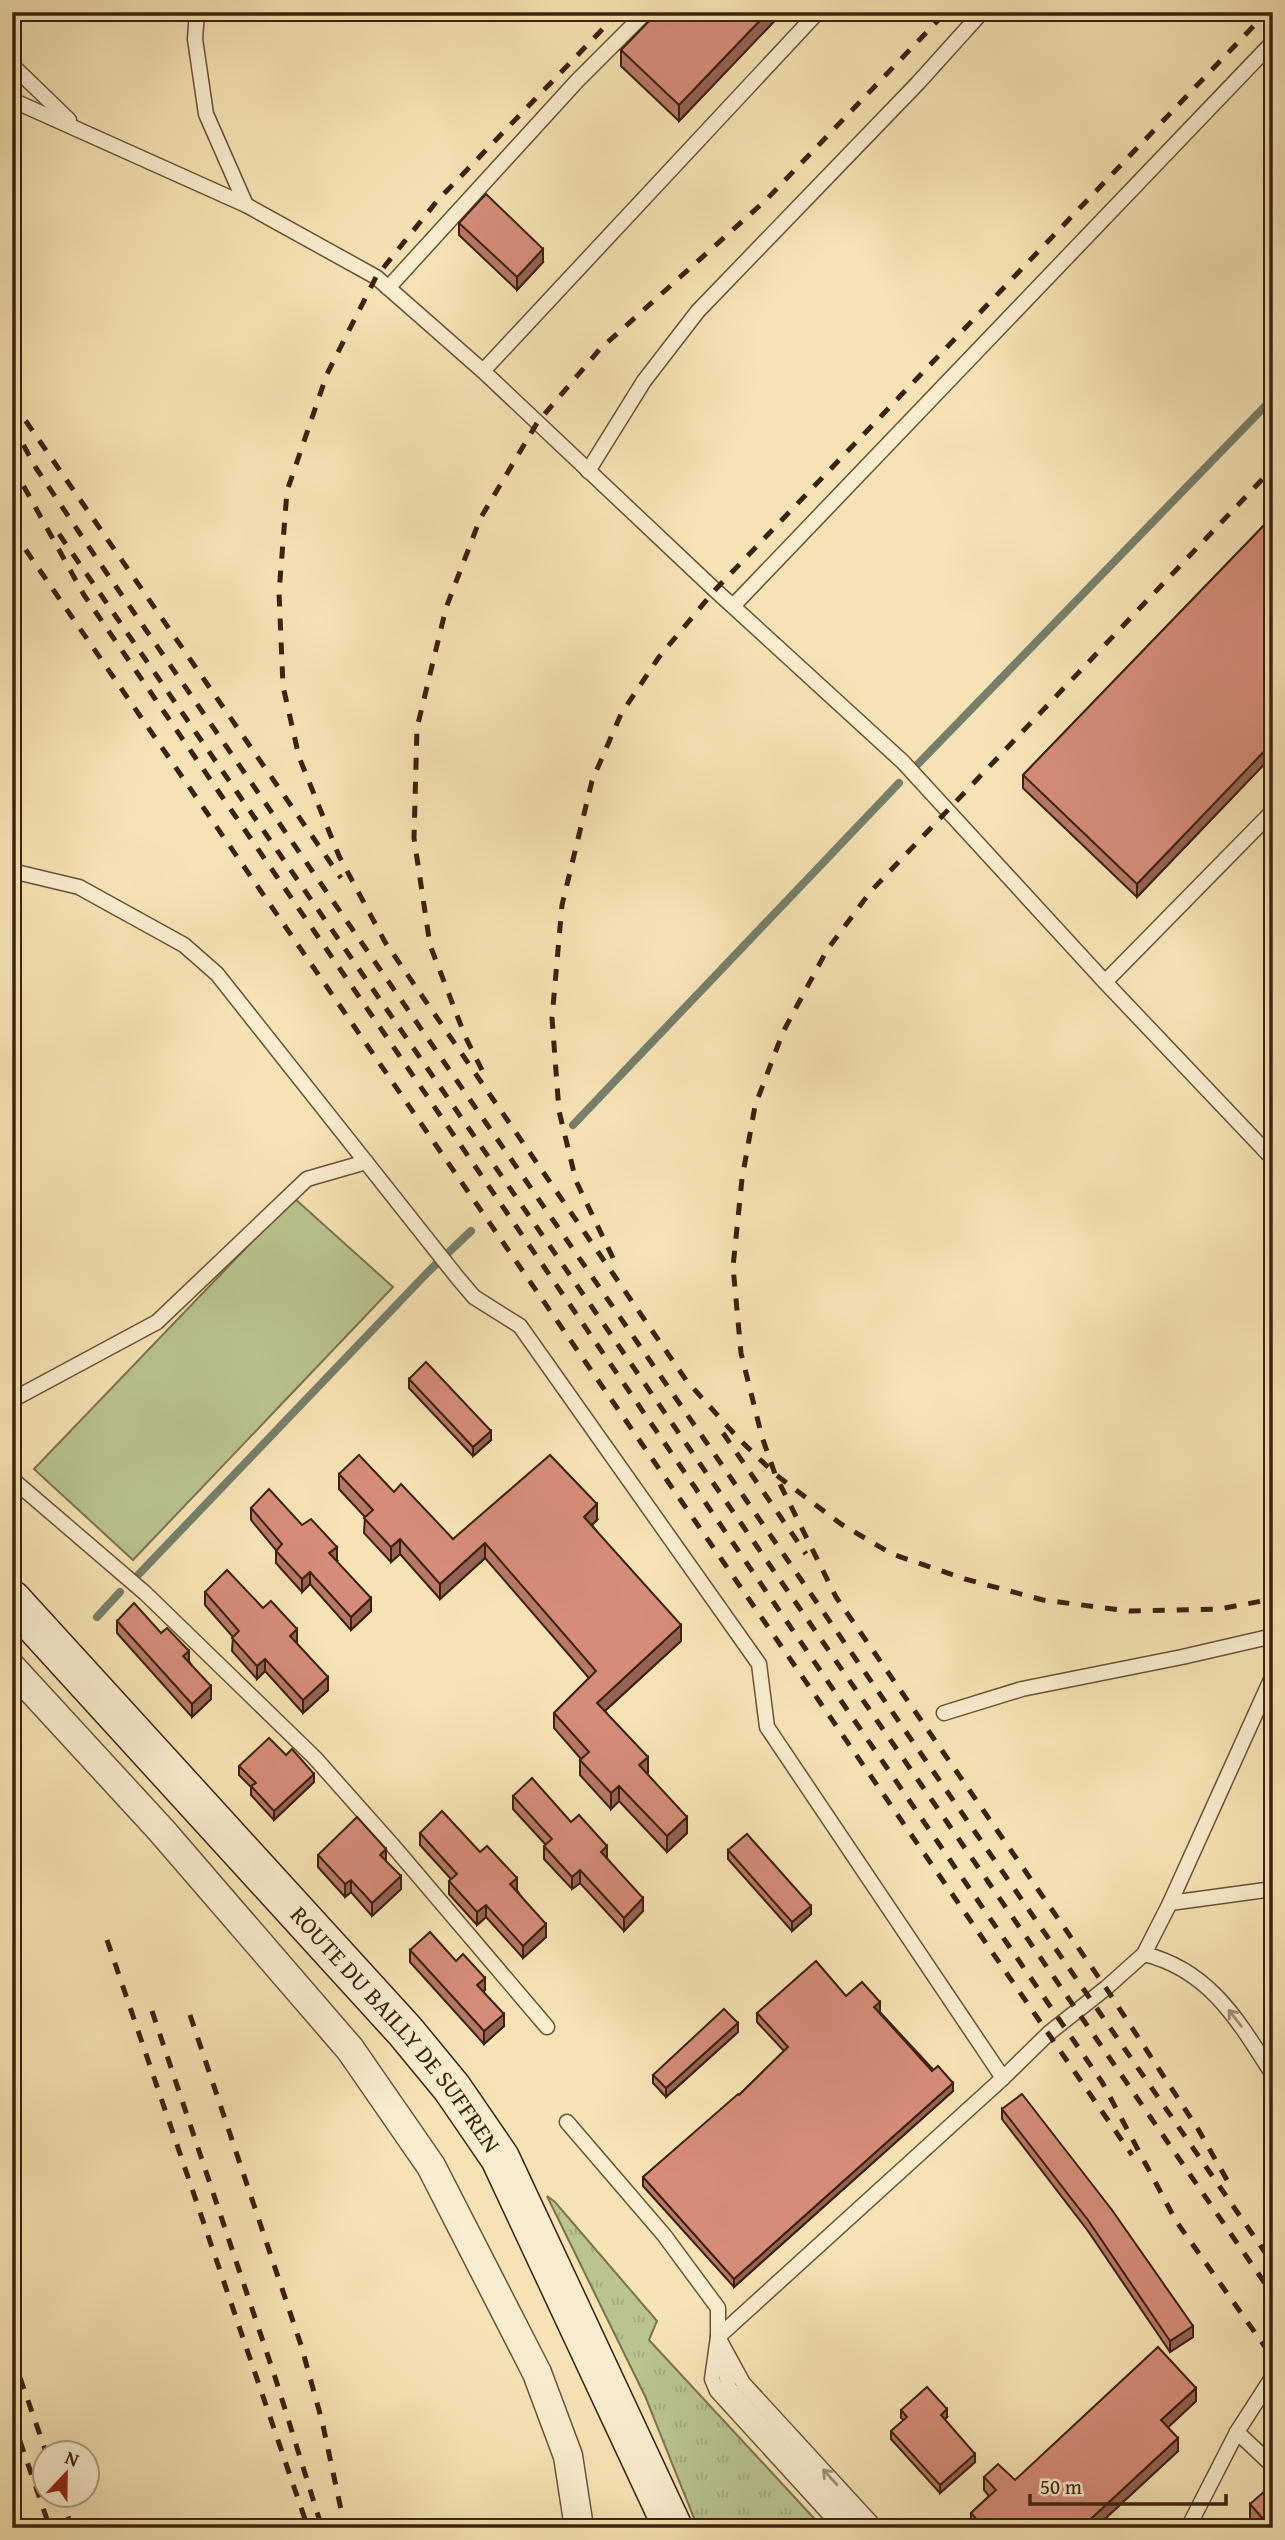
<svg xmlns="http://www.w3.org/2000/svg" width="1285" height="2540" viewBox="0 0 1285 2540" font-family="'Gentium Book Plus',serif">
	<style>
		.grass { fill: url(#grass-tufts); stroke: #7c724e; stroke-width: 2 }
		.pitch { fill: #bac48f; stroke: #7c724e; stroke-width: 2 }
		.lines { fill: none; stroke-linecap: round; stroke-linejoin: round }
		.stream { stroke: #777f6b; stroke-width: 8 }
		.service-casing { stroke: #6b5236; stroke-width: 17 }
		.minor-casing { stroke: #6b5236; stroke-width: 31 }
		.secondary-casing { stroke: #3d210c; stroke-width: 41 }
		.service { stroke: #f9edcf; stroke-width: 14 }
		.minor { stroke: #f9edcf; stroke-width: 28 }
		.secondary { stroke: #f9edcf; stroke-width: 38 }
		.rail { stroke: #3d210c; stroke-width: 5; stroke-dasharray: 12 12; stroke-linecap: butt }
		.wall { fill: #b77867; stroke: #3d210c; stroke-width: 2 }
		.shaded-wall { fill: #956254; stroke: #3d210c; stroke-width: 2 }
		.building { fill: #d58c78; stroke: #3d210c; stroke-width: 2 }
		.oneway { stroke: #a49177 }
		.labels { text-anchor: middle; stroke-width: 5; stroke-linejoin: round; paint-order: stroke }
		.street-label { font-size: 24px; fill: #3d210c; stroke: #f9edcf }
	</style>
	<defs>
		<pattern id="grass-tufts" width="24" height="20" patternUnits="userSpaceOnUse" patternTransform="scale(1.75)"><rect width="24" height="20" fill="#bac48f"/><path d="M3 7l-1-3M5 7V3M7 7l1-3M15 17l-1-3M17 17v-4M19 17l1-3" fill="none" stroke="#a1a87a"/></pattern>
	</defs>
	<rect width="100%" height="100%" fill="#f6e3b5"/>
	<filter id="stains"><feTurbulence type="fractalNoise" baseFrequency=".00286" numOctaves="4"/><feColorMatrix values="0 0 0 0 .2 0 0 0 0 .09 0 0 0 0 .02 0 0 0 .5 -.17"/></filter>
	<radialGradient id="worn" r=".72"><stop offset=".6" stop-color="#630" stop-opacity="0"/><stop offset="1" stop-color="#630" stop-opacity=".3"/></radialGradient>
	<path class="grass" d="M 547,2196 L 555,2202 L 657,2321 L 649,2340 L 823,2528 L 698,2528 L 645,2396 Z"/>
	<path class="pitch" d="M 294,1198 L 393,1287 L 133,1560 L 34,1469 Z"/>
	<g class="lines">
		<g class="stream">
			<path d="M 918,764 L 1273,398"/>
			<path d="M 573,1125 L 899,783"/>
			<path d="M 138,1575 L 428,1272 L 471,1231"/>
			<path d="M 97,1617 L 120,1592"/>
			<path d="M 12,1706 L 19,1699"/>
		</g>
		<g class="service-casing">
			<g id="service">
				<path d="M 197,12 L 195,39 L 206,114 L 246,205"/>
				<path d="M 12,65 L 69,120"/>
				<path d="M 12,100 L 246,205 L 376,277 L 483,371 L 715,590 L 903,762 L 1105,982 L 1273,1159"/>
				<path d="M 388,288 L 577,81 L 646,12"/>
				<path d="M 483,371 L 818,12"/>
				<path d="M 588,471 L 644,381 L 698,311 L 918,83 L 982,12"/>
				<path d="M 733,606 L 1273,42"/>
				<path d="M 12,871 L 79,887 L 184,945 L 217,974 L 457,1277 L 474,1297 L 520,1326 L 759,1664 L 767,1727 L 1003,2078"/>
				<path d="M 1105,982 L 1273,811"/>
				<path d="M 12,1400 L 157,1322 L 307,1179 L 366,1162"/>
				<path d="M 12,1479 L 145,1593 L 315,1758 L 394,1847 L 547,2027"/>
				<path d="M 944,1713 L 1022,1689 L 1182,1657 L 1273,1636"/>
				<path d="M 1170,1903 L 1273,1889"/>
				<path d="M 1144,1954 C 1210,1970 1239,2022 1273,2075"/>
				<path d="M 567,2122 L 664,2235 L 718,2308 L 718,2337 L 712,2379 L 717,2391 L 842,2528"/>
				<path d="M 718,2337 L 1003,2078 L 1049,2033 L 1106,1988 L 1144,1954 L 1170,1903 L 1273,1675"/>
				<path d="M 718,2337 L 743,2383 L 876,2528"/>
				<path d="M 721,2352 L 729,2388 L 858,2528"/>
				<path d="M 1273,2376 L 1237,2432 L 1273,2466"/>
				<path d="M 1199,2528 L 1192,2520 L 1237,2432"/>
			</g>
		</g>
		<g class="minor-casing">
			<path id="minor" d="M 12,1668 L 161,1830 L 350,2049 L 431,2166 L 537,2373 L 568,2456 L 578,2521 L 576,2528"/>
		</g>
		<g class="secondary-casing">
			<g id="secondary">
				<path id="s1" d="M 12,1600 L 405,2031 L 452,2088 L 500,2158 L 673,2528"/>
			</g>
		</g>
		<use href="#service" class="service"/>
		<use href="#minor" class="minor"/>
		<use href="#secondary" class="secondary"/>
		<g class="rail">
			<path d="M 619,12 L 437,201 L 376,277 L 327,374 L 287,491 L 279,593 L 283,686 L 299,757 L 339,856 L 385,942 L 686,1380 L 738,1438 L 775,1474 L 841,1524 L 892,1554 L 965,1579 L 1043,1600 L 1129,1611 L 1219,1609 L 1273,1599"/>
			<path d="M 12,401 L 341,878"/>
			<path d="M 12,424 L 36,468 L 97,559 L 1271,2261"/>
			<path d="M 12,465 L 84,595 L 1102,2082 L 1176,2221 L 1273,2358"/>
			<path d="M 12,530 L 1132,2155"/>
			<path d="M 59,534 L 1273,2295"/>
			<path d="M 482,1070 L 465,1036 L 430,945 L 414,838 L 417,728 L 446,608 L 480,519 L 537,423 L 600,349 L 766,200 L 946,12"/>
			<path d="M 613,1258 L 576,1181 L 559,1111 L 552,1018 L 562,905 L 592,781 L 621,714 L 659,657 L 715,590 L 1267,12"/>
			<path d="M 723,1433 L 806,1554"/>
			<path d="M 107,1940 L 308,2528"/>
			<path d="M 152,2011 L 275,2377 L 322,2528"/>
			<path d="M 190,2015 L 301,2345 L 322,2421 L 345,2528"/>
			<path d="M 1227,2180 L 1198,2129 L 1106,1988 L 836,1597 L 775,1474 L 762,1437 L 741,1353 L 733,1267 L 742,1179 L 755,1106 L 783,1032 L 827,950 L 871,891 L 1273,468"/>
			<path d="M 12,2355 L 46,2452"/>
			<path d="M 12,2418 L 50,2528"/>
			<path d="M 60,2494 L 72,2528"/>
		</g>
	</g>
	<g class="wall">
		<path d="M 783,12 L 679,121 L 621,66 L 621,50 Z"/>
		<path d="M 459,223 L 543,262 L 517,290 L 459,235 Z"/>
		<path d="M 1273,516 L 1273,755 L 1137,897 L 1023,788 L 1023,775 Z"/>
		<path d="M 12,1194 L 14,1208 L 14,1221 L 12,1221 Z"/>
		<path d="M 409,1379 L 491,1440 L 473,1456 L 409,1388 Z"/>
		<path d="M 339,1474 L 394,1492 L 453,1539 L 597,1520 L 592,1525 L 681,1641 L 605,1711 L 648,1772 L 647,1773 L 687,1833 L 667,1852 L 619,1801 L 611,1809 L 580,1775 L 580,1760 L 581,1759 L 554,1728 L 554,1713 L 589,1678 L 485,1558 L 440,1599 L 400,1554 L 391,1562 L 364,1533 L 365,1517 L 339,1489 Z"/>
		<path d="M 251,1508 L 302,1525 L 337,1560 L 336,1560 L 371,1611 L 351,1630 L 310,1584 L 302,1592 L 276,1563 L 276,1550 L 251,1520 Z"/>
		<path d="M 205,1592 L 263,1608 L 297,1642 L 296,1643 L 328,1690 L 303,1713 L 265,1671 L 257,1679 L 232,1651 L 233,1637 L 205,1605 Z"/>
		<path d="M 117,1621 L 189,1661 L 211,1699 L 192,1717 L 117,1633 Z"/>
		<path d="M 286,1755 L 314,1782 L 274,1820 L 251,1795 L 251,1787 L 239,1775 L 239,1766 Z"/>
		<path d="M 513,1796 L 571,1822 L 607,1858 L 643,1911 L 624,1931 L 580,1883 L 572,1889 L 544,1859 L 544,1846 L 546,1845 L 513,1809 Z"/>
		<path d="M 420,1833 L 480,1852 L 517,1890 L 546,1937 L 523,1958 L 486,1917 L 477,1925 L 449,1894 L 449,1881 L 451,1879 L 420,1845 Z"/>
		<path d="M 728,1850 L 811,1914 L 792,1931 L 728,1859 Z"/>
		<path d="M 318,1855 L 386,1861 L 401,1889 L 372,1916 L 351,1892 L 345,1897 L 318,1867 Z"/>
		<path d="M 410,1950 L 485,1990 L 483,1992 L 504,2026 L 484,2044 L 410,1962 Z"/>
		<path d="M 846,1996 L 880,2011 L 879,2011 L 953,2091 L 734,2287 L 643,2186 L 643,2177 L 739,2095 L 784,2051 L 757,2022 L 757,2013 Z"/>
		<path d="M 738,2032 L 666,2097 L 653,2083 L 653,2075 Z"/>
		<path d="M 1002,2109 L 1193,2337 L 1170,2352 L 1088,2231 L 1002,2119 Z"/>
		<path d="M 1196,2401 L 1168,2427 L 1178,2451 L 1095,2528 L 972,2528 L 971,2526 L 971,2513 L 989,2496 L 984,2490 L 984,2477 L 1015,2480 Z"/>
		<path d="M 901,2410 L 947,2417 L 944,2420 L 975,2462 L 940,2493 L 891,2439 L 891,2431 L 904,2420 L 901,2418 Z"/>
		<path d="M 1250,2504 L 1273,2528 L 1256,2528 L 1250,2521 Z"/>
	</g>
	<g class="shaded-wall">
		<path d="M 768,12 L 783,12 L 679,121 L 679,105 Z"/>
		<path d="M 543,249 L 543,262 L 517,290 L 517,277 Z"/>
		<path d="M 1273,742 L 1273,755 L 1137,897 L 1137,884 Z"/>
		<path d="M 491,1431 L 491,1440 L 473,1456 L 473,1447 Z"/>
		<path d="M 597,1504 L 597,1520 L 584,1532 L 584,1517 Z"/>
		<path d="M 400,1539 L 400,1554 L 391,1562 L 391,1547 Z"/>
		<path d="M 485,1543 L 485,1558 L 440,1599 L 440,1584 Z"/>
		<path d="M 337,1547 L 337,1560 L 329,1566 L 329,1553 Z"/>
		<path d="M 310,1572 L 310,1584 L 302,1592 L 302,1579 Z"/>
		<path d="M 371,1598 L 371,1611 L 351,1630 L 351,1617 Z"/>
		<path d="M 681,1625 L 681,1641 L 597,1718 L 597,1703 Z"/>
		<path d="M 297,1629 L 297,1642 L 290,1649 L 290,1636 Z"/>
		<path d="M 189,1651 L 189,1663 L 183,1656 Z"/>
		<path d="M 265,1659 L 265,1671 L 257,1679 L 257,1666 Z"/>
		<path d="M 328,1677 L 328,1690 L 303,1713 L 303,1700 Z"/>
		<path d="M 211,1686 L 211,1699 L 192,1717 L 192,1704 Z"/>
		<path d="M 648,1757 L 648,1772 L 639,1780 L 639,1765 Z"/>
		<path d="M 314,1774 L 314,1782 L 274,1820 L 274,1811 Z"/>
		<path d="M 619,1786 L 619,1801 L 611,1809 L 611,1793 Z"/>
		<path d="M 687,1817 L 687,1833 L 667,1852 L 667,1836 Z"/>
		<path d="M 607,1846 L 607,1859 L 601,1852 Z"/>
		<path d="M 386,1849 L 386,1862 L 380,1855 Z"/>
		<path d="M 580,1870 L 580,1883 L 572,1889 L 572,1877 Z"/>
		<path d="M 401,1876 L 401,1889 L 372,1916 L 372,1903 Z"/>
		<path d="M 517,1878 L 517,1890 L 510,1896 L 510,1884 Z"/>
		<path d="M 351,1880 L 351,1892 L 345,1897 L 345,1884 Z"/>
		<path d="M 643,1898 L 643,1911 L 624,1931 L 624,1918 Z"/>
		<path d="M 486,1905 L 486,1917 L 477,1925 L 477,1912 Z"/>
		<path d="M 811,1906 L 811,1914 L 792,1931 L 792,1922 Z"/>
		<path d="M 546,1924 L 546,1937 L 523,1958 L 523,1946 Z"/>
		<path d="M 485,1978 L 485,1990 L 477,1997 L 477,1985 Z"/>
		<path d="M 880,2002 L 880,2011 L 874,2015 L 874,2007 Z"/>
		<path d="M 504,2014 L 504,2026 L 484,2044 L 484,2031 Z"/>
		<path d="M 738,2023 L 738,2032 L 666,2097 L 666,2088 Z"/>
		<path d="M 953,2083 L 953,2091 L 734,2287 L 734,2279 Z"/>
		<path d="M 1193,2326 L 1193,2337 L 1170,2352 L 1170,2341 Z"/>
		<path d="M 1196,2388 L 1196,2401 L 1161,2434 L 1161,2420 Z"/>
		<path d="M 947,2409 L 947,2417 L 941,2423 L 941,2415 Z"/>
		<path d="M 1178,2438 L 1178,2451 L 1095,2528 L 1081,2528 Z"/>
		<path d="M 975,2454 L 975,2462 L 940,2493 L 940,2485 Z"/>
	</g>
	<g class="building">
		<path d="M 658,12 L 768,12 L 679,105 L 621,50 Z"/>
		<path d="M 486,194 L 543,249 L 517,277 L 459,223 Z"/>
		<path d="M 1273,516 L 1273,742 L 1137,884 L 1023,775 Z"/>
		<path d="M 426,1362 L 491,1431 L 473,1447 L 409,1379 Z"/>
		<path d="M 359,1455 L 394,1492 L 401,1484 L 453,1539 L 550,1455 L 597,1504 L 584,1517 L 681,1625 L 597,1703 L 648,1757 L 639,1765 L 687,1817 L 667,1836 L 619,1786 L 611,1793 L 580,1760 L 589,1752 L 554,1713 L 596,1671 L 485,1543 L 440,1584 L 400,1539 L 391,1547 L 364,1518 L 373,1510 L 339,1474 Z"/>
		<path d="M 269,1489 L 302,1525 L 311,1519 L 337,1547 L 329,1553 L 371,1598 L 351,1617 L 310,1572 L 302,1579 L 276,1551 L 282,1544 L 251,1508 Z"/>
		<path d="M 227,1570 L 263,1608 L 271,1601 L 297,1629 L 290,1636 L 328,1677 L 303,1700 L 265,1659 L 257,1666 L 232,1638 L 239,1631 L 205,1592 Z"/>
		<path d="M 134,1603 L 161,1633 L 167,1628 L 189,1651 L 183,1656 L 211,1686 L 192,1704 L 117,1621 Z"/>
		<path d="M 269,1738 L 286,1755 L 292,1749 L 314,1774 L 274,1811 L 251,1786 L 256,1783 L 239,1766 Z"/>
		<path d="M 532,1778 L 571,1822 L 579,1815 L 607,1846 L 601,1852 L 643,1898 L 624,1918 L 580,1870 L 572,1877 L 544,1846 L 552,1839 L 513,1796 Z"/>
		<path d="M 442,1811 L 480,1852 L 487,1846 L 517,1878 L 510,1884 L 546,1924 L 523,1946 L 486,1905 L 477,1912 L 449,1881 L 457,1874 L 420,1833 Z"/>
		<path d="M 357,1817 L 386,1849 L 380,1855 L 401,1876 L 372,1903 L 351,1880 L 345,1884 L 318,1855 Z"/>
		<path d="M 747,1834 L 811,1906 L 792,1922 L 728,1850 Z"/>
		<path d="M 430,1932 L 456,1961 L 463,1954 L 485,1978 L 477,1985 L 504,2014 L 484,2031 L 410,1950 Z"/>
		<path d="M 816,1961 L 846,1996 L 862,1982 L 880,2002 L 874,2007 L 932,2071 L 938,2066 L 953,2083 L 734,2279 L 643,2177 L 738,2094 L 739,2095 L 788,2047 L 757,2013 Z"/>
		<path d="M 724,2009 L 738,2023 L 666,2088 L 653,2075 Z"/>
		<path d="M 1022,2094 L 1112,2210 L 1193,2326 L 1170,2341 L 1088,2220 L 1002,2109 Z"/>
		<path d="M 1158,2347 L 1196,2388 L 1161,2420 L 1178,2438 L 1081,2528 L 984,2528 L 971,2513 L 996,2490 L 984,2477 L 998,2464 L 1015,2480 Z"/>
		<path d="M 927,2387 L 947,2409 L 941,2415 L 975,2454 L 940,2485 L 891,2431 L 907,2417 L 901,2410 Z"/>
		<path d="M 1273,2484 L 1273,2528 L 1271,2528 L 1250,2504 Z"/>
	</g>
	<defs><path id="oneway-shaft" d="M-6 0H5M1.5-3L5.5 0L1.5 3" fill="none" stroke-width="1.6" stroke-linecap="round" stroke-linejoin="round" transform="scale(1.75)"/></defs>
	<g class="oneway">
		<use href="#oneway-shaft" transform="translate(1235 2018) rotate(-128)"/>
		<use href="#oneway-shaft" transform="translate(830 2477) rotate(-132)"/>
	</g>
	<g class="labels">
		<g class="street-label">
			<text dy="8" stroke="none"><textPath href="#s1" startOffset="576">ROUTE DU BAILLY DE SUFFREN</textPath></text>
		</g>
	</g>
	<rect width="1285" height="2540" fill="none" stroke="#f6e3b5" stroke-width="42"/>
	<rect x="14" y="14" width="1257" height="2512" fill="none" stroke="#3d210c" stroke-width="3.5"/>
	<rect x="21" y="21" width="1243" height="2498" fill="none" stroke="#3d210c" stroke-width="2"/>
	<g transform="translate(66 2474) rotate(22)"><circle r="33" fill="#f9edcf" stroke="#ae9b81" stroke-width="2"/>
	<path d="M0-5L12 26L0 18L-12 26Z" fill="#8f2418"/>
	<text y="-10" font-size="19" font-weight="bold" text-anchor="middle" fill="#3d210c">N</text>
	</g>
	<path d="M1030 2494v10h196v-10" fill="none" stroke="#3d210c" stroke-width="3.5"/>
	<text x="1040" y="2494" font-size="21" fill="#3d210c" stroke="#f9edcf" stroke-width="5" paint-order="stroke">50 m</text>
	<rect width="100%" height="100%" filter="url(#stains)"/>
	<rect width="100%" height="100%" fill="url(#worn)"/>
</svg>
